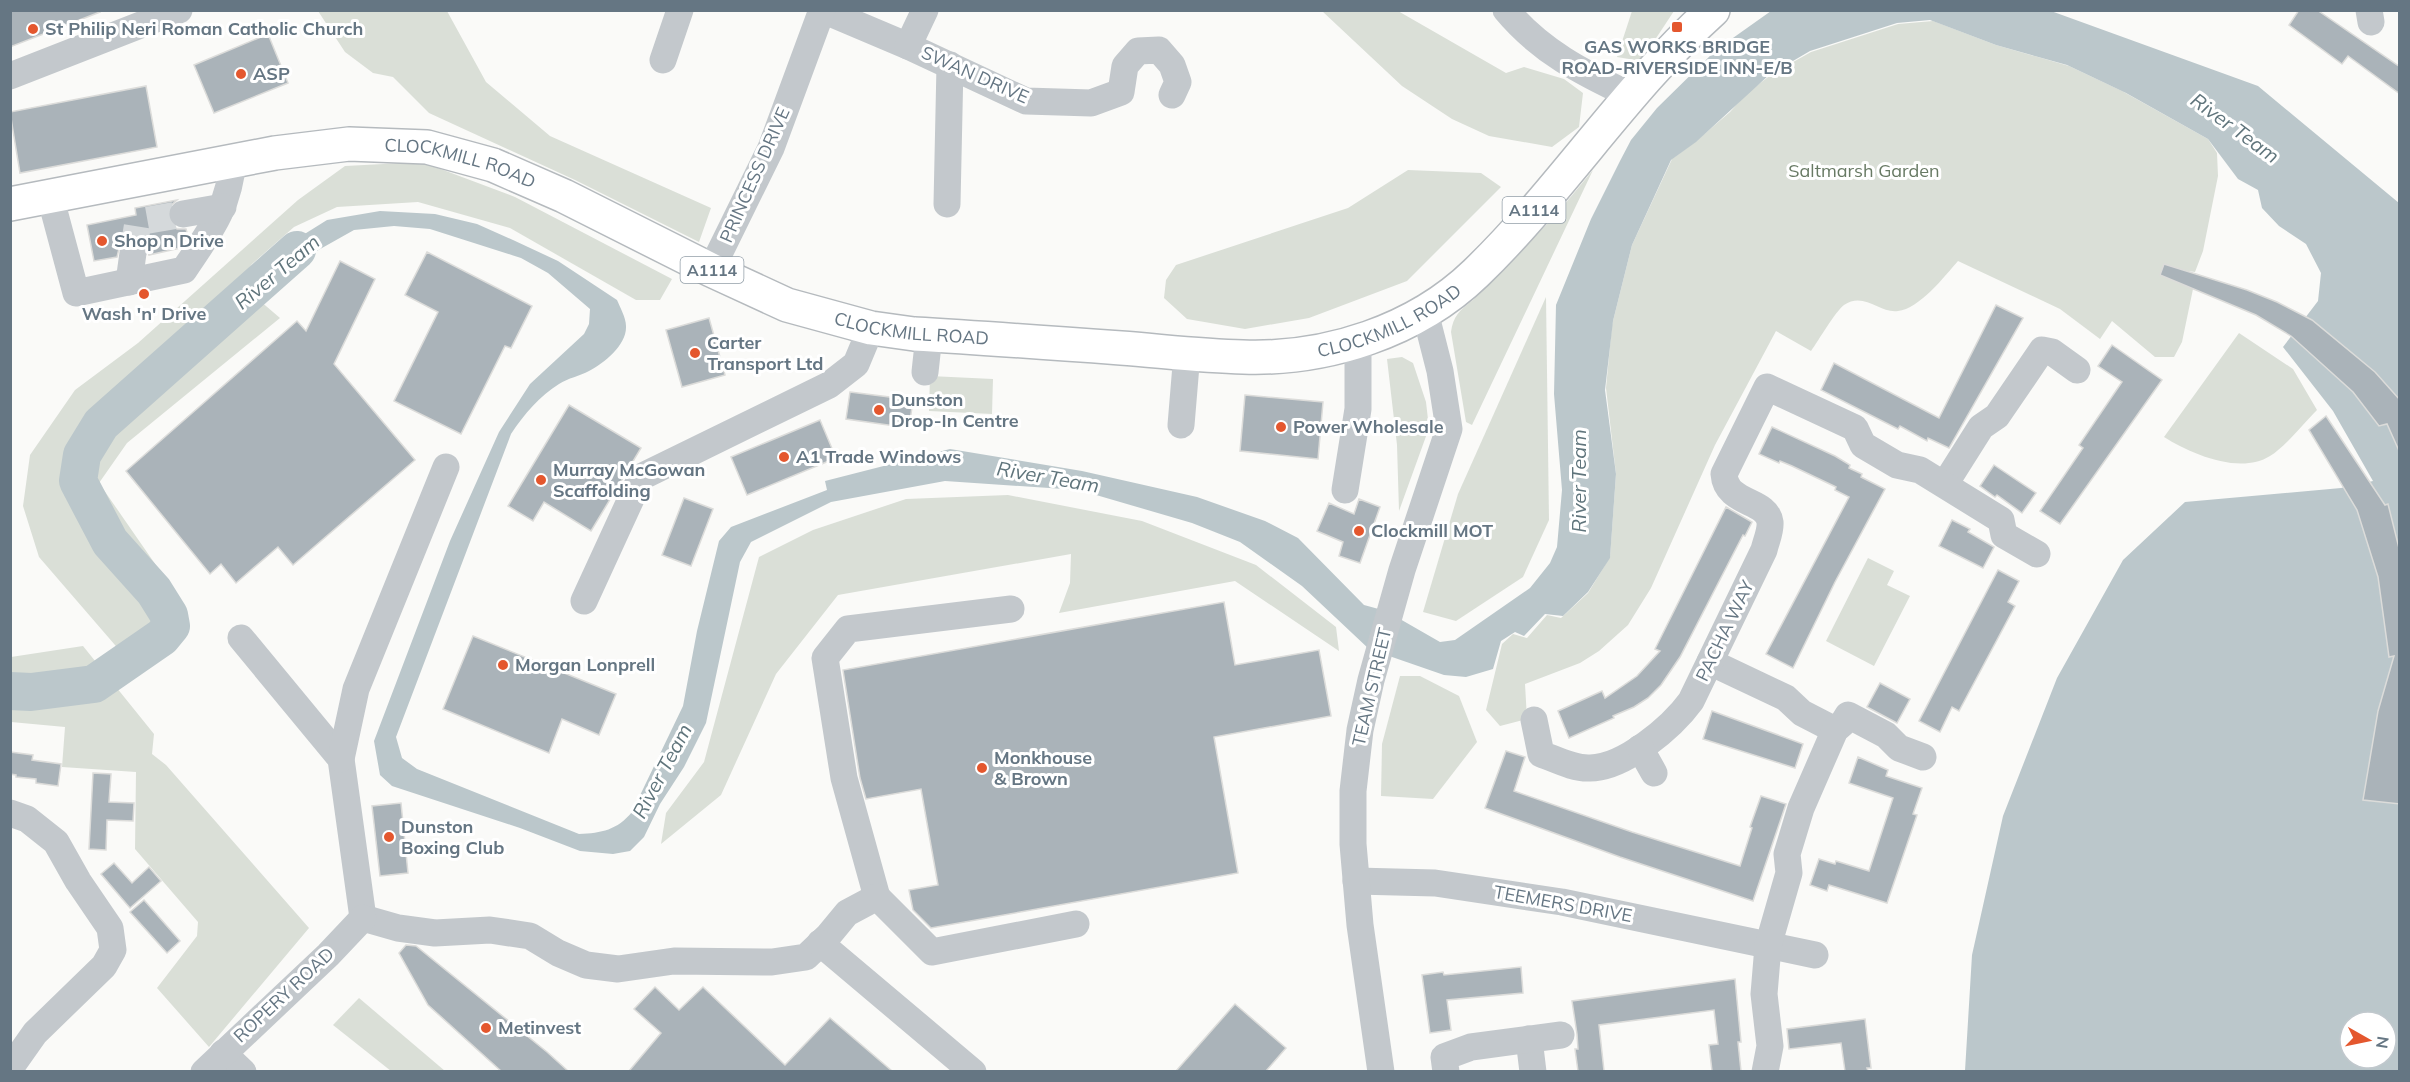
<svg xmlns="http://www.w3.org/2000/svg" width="2410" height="1082" viewBox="0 0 2410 1082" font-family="Mulish,sans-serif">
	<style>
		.green { fill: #dadfd7 }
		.water { fill: #bbc7cb; fill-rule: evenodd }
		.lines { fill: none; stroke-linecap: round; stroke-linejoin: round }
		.river { stroke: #bbc7cb; stroke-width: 38 }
		.building { fill: #aab3b9; stroke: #dcdcda; stroke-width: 1.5 }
		.minor-tunnel { stroke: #d5d9db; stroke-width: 27; stroke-dasharray: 27 14; stroke-linecap: butt }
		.major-casing { stroke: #b5babe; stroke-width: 36 }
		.minor { stroke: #c3c8cc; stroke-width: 27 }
		.major { stroke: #fff; stroke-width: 33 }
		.poi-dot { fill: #e4572e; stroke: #fff; stroke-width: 2 }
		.labels { text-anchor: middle; stroke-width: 6; stroke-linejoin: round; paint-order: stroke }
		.shield { fill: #fff; stroke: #939fa8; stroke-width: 1.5 }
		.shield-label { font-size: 16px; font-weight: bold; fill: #657683 }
		.poi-label { font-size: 18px; font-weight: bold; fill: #657683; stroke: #fff; text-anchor: start }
		.street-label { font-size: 18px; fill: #657683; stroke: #fff }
		.park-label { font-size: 18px; fill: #687a64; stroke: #fff }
		.water-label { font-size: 20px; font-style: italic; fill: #60757c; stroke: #fff }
	</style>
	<rect width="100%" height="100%" fill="#fafaf8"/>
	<g class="green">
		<path d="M 318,11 L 447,11 L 486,82 L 550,136 L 711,208 L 699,242 L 575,180 L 429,113 L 393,77 L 373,73 L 345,52 Z"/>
		<path d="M 1322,11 L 1398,11 L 1506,73 L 1524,67 L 1564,79 L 1583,93 L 1579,127 L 1552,147 L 1489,136 L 1452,119 L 1402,86 Z"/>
		<path d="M 1632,11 L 1674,11 L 1641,61 L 1617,57 Z"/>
		<path d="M 1933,21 L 1996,45 L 2069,66 L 2122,91 L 2208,139 L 2217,153 L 2218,176 L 2203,251 L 2195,272 L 2188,271 L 2184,285 L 2193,289 L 2182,342 L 2174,357 L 2155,357 L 2112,321 L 2100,339 L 2060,309 L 1958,261 C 1945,276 1919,309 1898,311 C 1881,314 1864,291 1844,305 C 1835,312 1819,340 1811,351 L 1776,331 L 1715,445 L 1651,588 L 1628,625 L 1599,651 L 1580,663 L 1525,684 L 1527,719 L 1500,726 L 1486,710 L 1502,644 L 1513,634 L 1527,638 L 1547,615 L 1561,618 L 1588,593 L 1610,557 L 1616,474 L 1606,388 L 1612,325 L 1632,245 L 1672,159 L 1695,142 L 1730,112 L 1746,94 L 1772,74 L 1811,52 L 1898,24 Z"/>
		<path d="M 422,162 L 515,197 L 672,279 L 660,300 L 636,300 L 510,228 L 418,202 L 337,207 L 294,227 L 252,264 L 238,282 L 280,318 L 127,443 L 99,483 L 160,571 L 159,626 L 140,674 L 39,557 L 23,506 L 30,455 L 75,390 L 138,343 L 298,200 L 345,166 Z"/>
		<path d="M 1408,170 L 1481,173 L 1501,187 L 1407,281 L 1309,318 L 1245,329 L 1187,319 L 1164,298 L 1166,280 L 1176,265 L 1348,208 Z"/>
		<path d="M 1593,170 L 1472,425 L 1466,422 L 1451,332 C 1453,316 1460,310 1473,300 L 1554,217 Z"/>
		<path d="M 1546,297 L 1549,520 L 1523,577 L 1456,621 L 1423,612 L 1458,494 Z"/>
		<path d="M 2239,333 L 2293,369 L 2317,410 C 2305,422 2285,447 2270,456 C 2240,475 2191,454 2164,437 Z"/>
		<path d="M 1402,357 L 1413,363 L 1426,402 L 1429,428 L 1399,511 L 1397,445 L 1387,359 Z"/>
		<path d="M 930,376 L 993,379 L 992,414 L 929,411 Z"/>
		<path d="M 1008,495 L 1142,521 L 1256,565 L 1336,627 L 1339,651 L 1235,581 L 1059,613 L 1070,583 L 1071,554 L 838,595 L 776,674 L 721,795 L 661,844 L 666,813 L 704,762 L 759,557 L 813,530 L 906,499 Z"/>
		<path d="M 1868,558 L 1894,571 L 1887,585 L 1910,596 L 1874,666 L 1826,641 Z"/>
		<path d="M 83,646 L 154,734 L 152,754 L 166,765 L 309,928 L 209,1047 L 157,988 L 197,936 L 198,922 L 135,849 L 136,772 L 62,767 L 65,727 L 11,722 L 11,657 Z"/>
		<path d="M 1400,676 L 1420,676 L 1459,696 L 1477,742 L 1433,799 L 1381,796 L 1382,744 Z"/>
		<path d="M 359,998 L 445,1071 L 391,1071 L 333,1025 Z"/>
	</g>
	<path class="water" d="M 1771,11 L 2051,11 L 2258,86 L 2399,203 L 2399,1071 L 1965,1071 L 1972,955 L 2003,816 L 2057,678 L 2123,560 L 2185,502 L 2341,488 L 2373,481 L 2333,411 L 2283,347 L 2318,301 L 2321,273 L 2306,244 L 2279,226 L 2262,208 L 2258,190 L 2238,179 L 2208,139 L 2126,93 L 2067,65 L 1996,45 L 1930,20 L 1897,23 L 1810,51 L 1769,75 L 1696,142 L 1671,160 L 1632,245 L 1613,321 L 1605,390 L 1616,474 L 1610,558 L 1588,592 L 1563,616 L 1545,614 L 1524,636 L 1515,632 L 1501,641 L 1493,669 L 1466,677 L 1444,675 L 1369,649 L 1302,586 L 1240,542 L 1192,523 L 1079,490 L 945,481 L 831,502 L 751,542 L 740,562 L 706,723 L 684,767 L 660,804 L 644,837 L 630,851 L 613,854 L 580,851 L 520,828 L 392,786 L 380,775 L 374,741 L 450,541 L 499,432 L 530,384 L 584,334 L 589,324 L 590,309 L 548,273 L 521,258 L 430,229 L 394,226 L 354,230 L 306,257 L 264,291 L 251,277 L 295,240 L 327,220 L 380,211 L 435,214 L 477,224 L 513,240 L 558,261 L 617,300 C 620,307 626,318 626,326 C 627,345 604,363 589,371 C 580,376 568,378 559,384 C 540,396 524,414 511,434 L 396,737 L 402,758 L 417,769 L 579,834 C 602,833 617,830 632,812 L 683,706 L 697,631 L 719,541 L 731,527 L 827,490 L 825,481 L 950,449 L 1082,471 L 1197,497 L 1265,521 L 1298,538 L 1364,605 L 1386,611 L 1440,642 L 1455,640 L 1530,588 L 1550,563 L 1557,547 L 1562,490 L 1554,394 L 1556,305 L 1591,219 L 1620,161 L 1631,140 L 1657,108 L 1716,50 ZM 2350,1022 L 2386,1022 L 2386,1058 L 2350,1058 Z"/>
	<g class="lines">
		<path class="river" d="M 10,691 L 31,692 L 94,684 L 162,637 L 171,626 L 169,615 L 154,591 L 110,542 L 78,481 L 82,455 L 101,424 L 297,250"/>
	</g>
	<g class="building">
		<path d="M 10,10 L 99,10 L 100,12 L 10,47 Z"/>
		<path d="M 2299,10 L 2317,10 L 2400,67 L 2400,94 L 2348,56 L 2342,64 L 2289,25 Z"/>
		<path d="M 268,34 L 288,83 L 214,113 L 194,65 Z"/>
		<path d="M 146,86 L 157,147 L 20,173 L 10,112 Z"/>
		<path d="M 177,200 L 168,208 L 167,216 L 171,224 L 177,229 L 186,229 L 188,236 L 180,248 L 149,255 L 147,247 L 143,241 L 136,238 L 128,238 L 120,244 L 117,257 L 94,261 L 87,225 L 136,215 L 135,208 Z"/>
		<path d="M 427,252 L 532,306 L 511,348 L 505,346 L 461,434 L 394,401 L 438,312 L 405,295 Z"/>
		<path d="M 340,261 L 375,279 L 334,364 L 415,460 L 293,565 L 278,547 L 236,583 L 221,564 L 210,574 L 126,471 L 297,321 L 306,331 Z"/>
		<path d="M 2164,264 L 2247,290 L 2277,302 L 2312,320 L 2375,372 L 2400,400 L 2400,453 L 2387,424 L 2379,426 L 2353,392 L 2291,336 L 2256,315 L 2160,275 Z"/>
		<path d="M 1996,305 L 2023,318 L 1949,448 L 1928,438 L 1927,441 L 1900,426 L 1898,429 L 1821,390 L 1834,363 L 1939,418 Z"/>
		<path d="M 709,318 L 725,375 L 682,387 L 666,330 Z"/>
		<path d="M 2112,345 L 2162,380 L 2060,524 L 2040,511 L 2083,448 L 2079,445 L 2122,382 L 2098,366 Z"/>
		<path d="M 850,392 L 913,400 L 909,428 L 846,419 Z"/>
		<path d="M 1245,395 L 1323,402 L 1318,459 L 1240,451 Z"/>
		<path d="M 569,405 L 641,448 L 591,531 L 544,502 L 533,521 L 508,506 Z"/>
		<path d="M 2326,416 L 2385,505 L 2388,504 L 2400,552 L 2400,804 L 2363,800 L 2378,711 L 2394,656 L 2389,657 L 2378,577 L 2357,510 L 2309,430 Z"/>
		<path d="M 820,420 L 836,458 L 747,495 L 731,457 Z"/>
		<path d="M 1772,427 L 1835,456 L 1850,465 L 1849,468 L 1862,474 L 1861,477 L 1885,489 L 1835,582 L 1793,668 L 1766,654 L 1849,497 L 1835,490 L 1836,487 L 1792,466 L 1780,461 L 1779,463 L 1759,454 Z"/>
		<path d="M 1994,465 L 2036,493 L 2022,513 L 1997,495 L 1995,497 L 1980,486 Z"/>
		<path d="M 684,498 L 713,509 L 691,566 L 662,555 Z"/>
		<path d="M 1359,499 L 1380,507 L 1360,563 L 1339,556 L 1343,542 L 1317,531 L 1329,503 L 1354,514 Z"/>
		<path d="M 1726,507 L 1752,522 L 1745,536 L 1743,535 L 1680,657 L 1661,685 L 1648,698 L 1634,707 L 1613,716 L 1614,718 L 1569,738 L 1558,711 L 1602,691 L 1605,698 L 1637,676 L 1660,651 L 1655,649 Z"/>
		<path d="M 1952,520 L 1970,529 L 1968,532 L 1994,547 L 1983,568 L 1939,546 Z"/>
		<path d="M 1998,570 L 2019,581 L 2008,602 L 2015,606 L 1959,711 L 1952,707 L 1940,732 L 1919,721 Z"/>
		<path d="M 1224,602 L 1235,665 L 1319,650 L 1331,716 L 1214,737 L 1238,873 L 931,928 L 913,910 L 909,890 L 938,885 L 921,789 L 866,799 L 860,778 L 843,670 Z"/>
		<path d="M 473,636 L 616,694 L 599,735 L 562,719 L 549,753 L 443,709 Z"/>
		<path d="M 1880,683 L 1910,699 L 1897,723 L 1867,707 Z"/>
		<path d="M 1712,711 L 1803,744 L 1795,768 L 1703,739 Z"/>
		<path d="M 1506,751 L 1525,757 L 1514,791 L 1632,832 L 1740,866 L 1752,828 L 1750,827 L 1761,796 L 1786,804 L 1753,901 L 1620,857 L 1485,808 Z"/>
		<path d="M 10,752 L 33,755 L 32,760 L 61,764 L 58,786 L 36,783 L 36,779 L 16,777 L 16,775 L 10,774 Z"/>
		<path d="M 1858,757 L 1888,770 L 1886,776 L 1922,788 L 1913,814 L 1917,815 L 1887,903 L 1829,885 L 1827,891 L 1810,885 L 1819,859 L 1835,864 L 1836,861 L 1869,871 L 1893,798 L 1849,783 Z"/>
		<path d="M 93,773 L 111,774 L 109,802 L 134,803 L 133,821 L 107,820 L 106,850 L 89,849 Z"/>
		<path d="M 401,803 L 408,873 L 380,876 L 372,806 Z"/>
		<path d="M 114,863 L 132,883 L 149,867 L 161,881 L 130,908 L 101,874 Z"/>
		<path d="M 144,900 L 180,941 L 167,953 L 130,912 Z"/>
		<path d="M 406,945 L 416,946 L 547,1052 L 568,1071 L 501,1071 L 428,1005 L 399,953 Z"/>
		<path d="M 1521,967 L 1523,993 L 1447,1000 L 1451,1030 L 1430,1033 L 1422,975 L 1443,972 L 1444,975 Z"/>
		<path d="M 1735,979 L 1741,1042 L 1738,1042 L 1741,1071 L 1712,1071 L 1709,1045 L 1718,1044 L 1714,1010 L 1599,1025 L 1604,1071 L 1578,1071 L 1575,1049 L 1578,1049 L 1577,1034 L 1572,1001 Z"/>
		<path d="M 655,987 L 679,1010 L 703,987 L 785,1065 L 830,1018 L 892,1071 L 629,1071 L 661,1033 L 634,1009 Z"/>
		<path d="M 1235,1004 L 1286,1048 L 1266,1071 L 1176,1071 Z"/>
		<path d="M 1865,1019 L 1871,1068 L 1867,1068 L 1868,1071 L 1845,1071 L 1841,1043 L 1789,1049 L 1787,1029 Z"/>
	</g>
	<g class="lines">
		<path class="minor-tunnel" d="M 133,253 L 138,222 L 183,214"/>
		<g class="major-casing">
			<g id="major">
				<path id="s1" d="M 10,204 L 275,153 L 349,144 L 427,147 L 493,165 L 564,196 L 711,270 L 787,305 L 871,328 L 914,334 C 983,338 1052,343 1121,348 C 1161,351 1202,356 1243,357 C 1327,360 1416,331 1476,273 C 1561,191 1625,89 1713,10"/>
			</g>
		</g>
		<g class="minor">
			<path d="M 823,10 L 908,46 L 1026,101 L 1091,103 L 1121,92 L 1125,66 L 1138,51 L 1159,50 L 1172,65 L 1178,82 L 1172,95"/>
			<path d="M 1506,10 C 1540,51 1583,73 1630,95"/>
			<path d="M 2369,10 L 2371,22"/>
			<path d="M 908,46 L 925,10"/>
			<path d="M 663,60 L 680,10"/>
			<path d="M 10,76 L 179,10"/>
			<path d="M 50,196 L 76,293 L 184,270 C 210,231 229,208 233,160"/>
			<path d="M 947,204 L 950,65"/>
			<path d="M 183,214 L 223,207"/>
			<path d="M 711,270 L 771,148 L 822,10"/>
			<path d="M 129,282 L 133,253"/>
			<path d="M 925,372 L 929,335"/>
			<path d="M 1181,425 L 1187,353"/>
			<path d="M 1945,484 L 1981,427 L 1997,416 L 2042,350 L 2052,352 L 2077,370"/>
			<path d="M 1345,490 L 1358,409 L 1358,342"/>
			<path d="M 584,601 L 641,477 L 829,385 L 856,364 L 871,328"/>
			<path d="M 241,638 L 341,759 L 363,918"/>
			<path d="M 1710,662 L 1786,698 L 1802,713 L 1835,730"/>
			<path d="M 1534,720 L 1541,754 C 1555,759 1574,769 1590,768 C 1624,768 1672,727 1691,701 L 1764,550 C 1766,541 1771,531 1770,522 C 1767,499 1726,505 1724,474 L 1767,387 L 1855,428 L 1863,445 L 1897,465 L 1920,470 L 2001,520 L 2004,535 L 2037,554"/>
			<path d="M 1640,748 L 1654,773"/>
			<path d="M 341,759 L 356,689 L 446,467"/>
			<path d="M 10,813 L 27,819 L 56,842 L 78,881 L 110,928 L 113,950 L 104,966 L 35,1033 L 11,1067"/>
			<path d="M 1356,881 L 1435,883 L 1562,902 L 1815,955"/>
			<path d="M 877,897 L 844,778 L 825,658 L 848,629 L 1011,609"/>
			<path d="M 363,918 L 398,928 L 435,933 L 490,930 L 530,936 L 558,953 L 586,965 L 618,969 L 674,961 L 772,962 L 806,957 L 828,936 L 847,913 L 877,897 L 932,952 L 1076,924"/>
			<path d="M 820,943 L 973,1072"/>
			<path d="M 1529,1039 L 1533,1072"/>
			<path d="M 223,1053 L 243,1072"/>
			<path d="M 204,1072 L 328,955 L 363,918"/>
			<path d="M 1381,1072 L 1360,925 L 1353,844 L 1353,791 L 1360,730 L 1371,680 L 1402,570 L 1449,429 L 1440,371 L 1425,312"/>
			<path d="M 1446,1072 L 1444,1057 L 1471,1047 L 1561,1035"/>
			<path d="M 1765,1072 L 1770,1046 L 1764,994 L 1768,946 L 1789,873 L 1787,854 L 1801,808 L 1835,730 L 1843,723 L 1848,715 L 1886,735 L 1899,748 L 1923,757"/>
		</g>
		<use href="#major" class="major"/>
	</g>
	<g class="poi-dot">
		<rect x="1671" y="21" width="12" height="12" rx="3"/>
		<circle cx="33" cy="29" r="6"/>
		<circle cx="241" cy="74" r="6"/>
		<circle cx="102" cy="241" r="6"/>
		<circle cx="144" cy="294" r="6"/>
		<circle cx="695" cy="353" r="6"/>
		<circle cx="879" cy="410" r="6"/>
		<circle cx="1281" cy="427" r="6"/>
		<circle cx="784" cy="457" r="6"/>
		<circle cx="541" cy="480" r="6"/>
		<circle cx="1359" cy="531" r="6"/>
		<circle cx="503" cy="665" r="6"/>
		<circle cx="982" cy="768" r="6"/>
		<circle cx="389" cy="837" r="6"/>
		<circle cx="486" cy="1028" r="6"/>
	</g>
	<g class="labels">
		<g class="shield">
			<rect x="1502.5" y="197" width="63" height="26" rx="4.5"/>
			<rect x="680.5" y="257" width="63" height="26" rx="4.5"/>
		</g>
		<g class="shield-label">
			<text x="1534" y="216">A1114</text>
			<text x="712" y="276">A1114</text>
		</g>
		<g class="poi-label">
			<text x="45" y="35">St Philip Neri Roman Catholic Church</text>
			<text x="1677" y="53" text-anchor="middle">GAS WORKS BRIDGE<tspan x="1677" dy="21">ROAD-RIVERSIDE INN-E/B</tspan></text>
			<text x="253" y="80">ASP</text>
			<text x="114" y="247">Shop n Drive</text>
			<text x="144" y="320" text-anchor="middle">Wash 'n' Drive</text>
			<text x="707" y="349">Carter<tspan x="707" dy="21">Transport Ltd</tspan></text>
			<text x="891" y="406">Dunston<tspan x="891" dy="21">Drop-In Centre</tspan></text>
			<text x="1293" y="433">Power Wholesale</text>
			<text x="796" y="463">A1 Trade Windows</text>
			<text x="553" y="476">Murray McGowan<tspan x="553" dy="21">Scaffolding</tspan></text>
			<text x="1371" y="537">Clockmill MOT</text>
			<text x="515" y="671">Morgan Lonprell</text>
			<text x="994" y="764">Monkhouse<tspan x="994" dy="21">&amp; Brown</tspan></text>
			<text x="401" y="833">Dunston<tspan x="401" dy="21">Boxing Club</tspan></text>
			<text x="498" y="1034">Metinvest</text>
		</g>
		<g class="street-label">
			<text transform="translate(975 75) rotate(24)" y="6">SWAN DRIVE</text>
			<text dy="6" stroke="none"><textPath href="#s1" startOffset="458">CLOCKMILL ROAD</textPath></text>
			<text transform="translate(755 175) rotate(-66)" y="6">PRINCESS DRIVE</text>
			<text dy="6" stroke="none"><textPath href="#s1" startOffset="1430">CLOCKMILL ROAD</textPath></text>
			<text dy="6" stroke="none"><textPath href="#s1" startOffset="944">CLOCKMILL ROAD</textPath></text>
			<text transform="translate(1725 631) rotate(-64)" y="6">PACHA WAY</text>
			<text transform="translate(1372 687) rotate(-77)" y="6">TEAM STREET</text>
			<text transform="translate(1563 904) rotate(10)" y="6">TEEMERS DRIVE</text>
			<text transform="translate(284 995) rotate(-43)" y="6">ROPERY ROAD</text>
		</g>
		<g class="park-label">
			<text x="1864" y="177">Saltmarsh Garden</text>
		</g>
		<g class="water-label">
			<text transform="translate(2235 128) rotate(36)" y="7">River Team</text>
			<text transform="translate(277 272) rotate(-40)" y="7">River Team</text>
			<text transform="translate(1048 477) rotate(10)" y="7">River Team</text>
			<text transform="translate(1579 481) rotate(-90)" y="7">River Team</text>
			<text transform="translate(662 771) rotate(-62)" y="7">River Team</text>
		</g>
	</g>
	<rect width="2410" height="1082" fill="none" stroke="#657683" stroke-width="24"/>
	<g transform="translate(2368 1040) rotate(99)"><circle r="28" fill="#ffffff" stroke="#c1c8cd" stroke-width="1.5"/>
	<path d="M0-4.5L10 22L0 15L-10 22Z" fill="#e4572e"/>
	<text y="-9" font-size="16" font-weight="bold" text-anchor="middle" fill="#657683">N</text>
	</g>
</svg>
